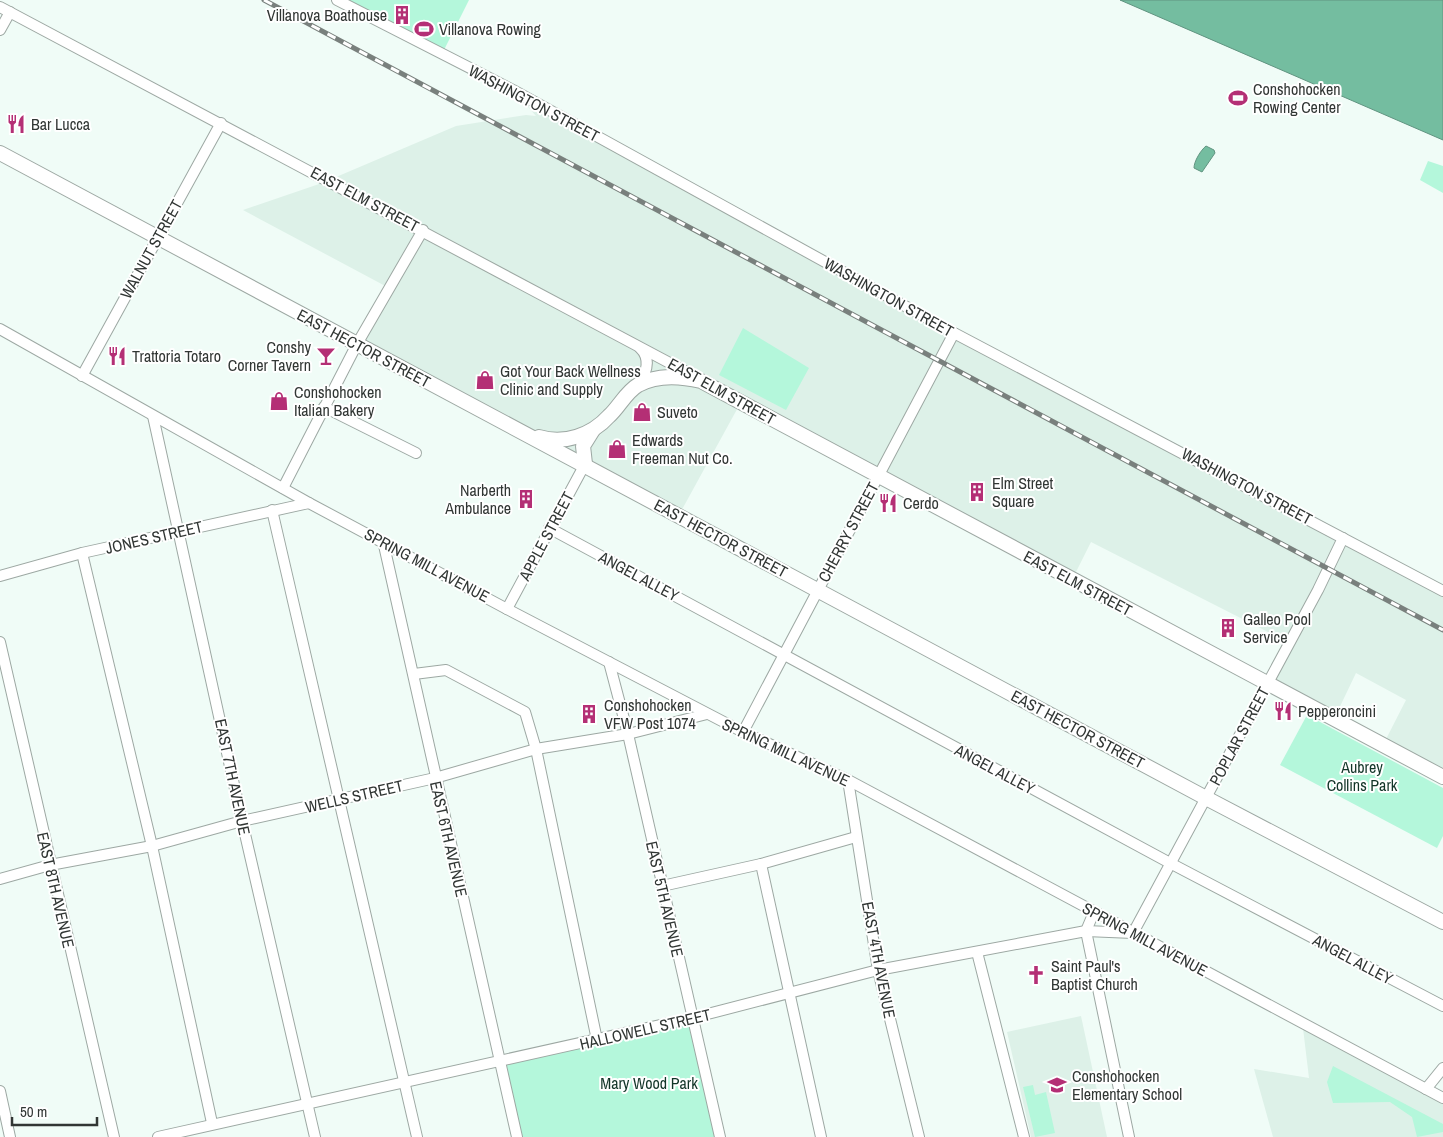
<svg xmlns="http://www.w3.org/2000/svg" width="1443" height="1137" viewBox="0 0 1443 1137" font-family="'Archivo Narrow',sans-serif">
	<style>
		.built { fill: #ddf1e8 }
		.green { fill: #b4f7db }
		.water { fill: #74bda0; stroke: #609480 }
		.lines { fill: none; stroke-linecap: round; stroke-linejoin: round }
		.minor-casing { stroke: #9da8a3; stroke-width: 12 }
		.secondary-casing { stroke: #9da8a3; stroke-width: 16 }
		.minor { stroke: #fff; stroke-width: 10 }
		.secondary { stroke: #fff; stroke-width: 14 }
		.rail-casing { stroke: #79807d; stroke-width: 5 }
		.rail { stroke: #fff; stroke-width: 3; stroke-dasharray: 9; stroke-linecap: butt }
		.labels { text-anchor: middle; stroke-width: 4; stroke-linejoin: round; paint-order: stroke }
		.poi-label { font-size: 16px; fill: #313634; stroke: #fff; text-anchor: start }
		.street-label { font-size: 16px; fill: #313634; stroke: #fff }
		.park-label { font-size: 16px; fill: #123528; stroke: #fff }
	</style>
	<rect width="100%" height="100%" fill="#f0fcf7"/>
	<g class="built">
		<path d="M 513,90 L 611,145 L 1443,591 L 1443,777 L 1383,745 L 1406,700 L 1356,673 L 1334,719 L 1267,684 L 1286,641 L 1091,542 L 1072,580 L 741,402 L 679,515 L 357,344 L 389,288 L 243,210 L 322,183 L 456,126 L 526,115 L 536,116 Z"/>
		<path d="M 1081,1016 L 1107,1137 L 1031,1137 L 1007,1032 Z"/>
		<path d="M 1302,1020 L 1443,1098 L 1443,1137 L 1273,1137 L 1254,1069 L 1309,1078 Z"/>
	</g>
	<g class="green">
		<path d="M 338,0 L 469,0 L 442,54 Z"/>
		<path d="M 1428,161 L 1443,166 L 1443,193 L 1420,180 Z"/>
		<path d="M 743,328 L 809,368 L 786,410 L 719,375 Z"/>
		<path d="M 1307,715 L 1443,788 L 1443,836 L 1437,848 L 1280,765 Z"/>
		<path d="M 692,1018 L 720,1137 L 517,1137 L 500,1062 Z"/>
		<path d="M 1333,1066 L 1443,1124 L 1443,1132 L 1417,1137 L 1412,1117 L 1390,1102 L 1333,1103 L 1327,1082 Z"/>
		<path d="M 1033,1085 L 1035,1095 L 1046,1092 L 1055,1133 L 1035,1137 L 1023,1087 Z"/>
	</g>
	<g class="water">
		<path d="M 1120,0 L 1443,0 L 1443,140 Z"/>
		<path d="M 1206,146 L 1214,150 L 1215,153 L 1202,172 L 1194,168 C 1194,161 1201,150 1206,146 Z"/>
	</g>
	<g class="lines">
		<g class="minor-casing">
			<g id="minor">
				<path d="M 337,0 L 513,90 L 954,333 L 1443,591"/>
				<path d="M 0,7 L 696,377"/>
				<path d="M 0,30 L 10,12"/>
				<path d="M 0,329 L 309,503 L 507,609 L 743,732 L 848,780 L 1443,1098"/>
				<path d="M 82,376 L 221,123"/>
				<path d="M 638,386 C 646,374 652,359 640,348"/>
				<path d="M 324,407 L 416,453"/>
				<path d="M 153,416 L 242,821 L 315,1137"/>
				<path d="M 283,488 L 357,344 L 423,230"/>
				<path d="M 272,510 L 417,1137"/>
				<path d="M 549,528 L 1170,863 L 1443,1006"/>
				<path d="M 383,541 L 517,1137"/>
				<path d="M 82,553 L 152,846 L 212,1123"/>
				<path d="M 0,576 L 82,553 L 309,503"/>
				<path d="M 507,609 L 585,464"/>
				<path d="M 0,642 L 114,1137"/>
				<path d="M 609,662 L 628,734 L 720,1137"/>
				<path d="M 414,674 L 446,670 L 525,712 L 536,749 L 597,1040"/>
				<path d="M 743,732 L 954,333"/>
				<path d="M 848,780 L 878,970 L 919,1137"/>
				<path d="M 761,864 L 821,1137"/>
				<path d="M 0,879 L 50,865 L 152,846 L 242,821 L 435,778 L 536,749 L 628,734 L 707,714"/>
				<path d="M 662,886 L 761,864 L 856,837"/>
				<path d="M 1094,912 L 1086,931 L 1129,1137"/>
				<path d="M 977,952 L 1024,1137"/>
				<path d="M 1426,1089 L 1443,1068"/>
				<path d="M 0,1091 L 10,1137"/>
				<path d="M 158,1137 L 692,1018 L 878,970 L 1086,931 L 1133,933 L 1318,590 L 1343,538"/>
			</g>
		</g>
		<g class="secondary-casing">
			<g id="secondary">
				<path d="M 0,153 L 1206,798 L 1443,922"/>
				<path d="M 539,437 C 564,445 592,435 609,416 C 619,407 626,392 638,385 C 658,374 680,376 701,381 L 1443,777"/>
				<path d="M 585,464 L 583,446 L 593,430"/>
			</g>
		</g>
		<use href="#minor" class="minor"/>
		<use href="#secondary" class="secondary"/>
		<g class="rail-casing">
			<path id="rail" d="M 264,0 L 1443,630"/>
		</g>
		<use href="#rail" class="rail"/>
	</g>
	<defs>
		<g id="building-bare" transform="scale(1.5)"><path d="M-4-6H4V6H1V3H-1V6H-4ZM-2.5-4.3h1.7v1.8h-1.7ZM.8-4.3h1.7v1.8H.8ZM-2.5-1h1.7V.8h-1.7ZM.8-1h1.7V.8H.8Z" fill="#b42f75" stroke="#fff" stroke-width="2.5" paint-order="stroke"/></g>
		<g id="stadium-bare" transform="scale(1.5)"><path d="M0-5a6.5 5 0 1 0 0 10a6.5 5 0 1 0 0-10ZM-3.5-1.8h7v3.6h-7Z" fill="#b42f75" stroke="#fff" stroke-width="2.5" paint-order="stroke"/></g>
		<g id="restaurant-bare" transform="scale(1.5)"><path d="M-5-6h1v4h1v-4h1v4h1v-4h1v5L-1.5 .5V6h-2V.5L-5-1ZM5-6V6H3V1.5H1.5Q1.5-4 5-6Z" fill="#b42f75" stroke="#fff" stroke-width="2.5" paint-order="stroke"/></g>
		<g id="bar-bare" transform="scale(1.5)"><path d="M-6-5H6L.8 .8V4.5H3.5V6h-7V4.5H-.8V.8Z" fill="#b42f75" stroke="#fff" stroke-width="2.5" paint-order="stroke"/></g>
		<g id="shop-bare" transform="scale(1.5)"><path d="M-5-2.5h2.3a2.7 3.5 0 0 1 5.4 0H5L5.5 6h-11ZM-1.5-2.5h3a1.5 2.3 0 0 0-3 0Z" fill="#b42f75" stroke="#fff" stroke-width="2.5" paint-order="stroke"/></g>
		<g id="church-bare" transform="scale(1.5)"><path d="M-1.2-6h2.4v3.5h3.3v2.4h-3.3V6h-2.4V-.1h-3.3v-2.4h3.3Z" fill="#b42f75" stroke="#fff" stroke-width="2.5" paint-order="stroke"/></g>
		<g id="school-bare" transform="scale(1.5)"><path d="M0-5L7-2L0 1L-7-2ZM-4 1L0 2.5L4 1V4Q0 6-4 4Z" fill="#b42f75" stroke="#fff" stroke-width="2.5" paint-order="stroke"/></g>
	</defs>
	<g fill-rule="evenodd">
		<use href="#building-bare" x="402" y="15"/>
		<use href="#stadium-bare" x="424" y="29"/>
		<use href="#stadium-bare" x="1238" y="98"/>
		<use href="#restaurant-bare" x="16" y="124"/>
		<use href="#restaurant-bare" x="117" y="356"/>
		<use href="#bar-bare" x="326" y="356"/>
		<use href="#shop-bare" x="485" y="380"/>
		<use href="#shop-bare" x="279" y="401"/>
		<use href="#shop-bare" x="642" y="412"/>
		<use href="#shop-bare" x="617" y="449"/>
		<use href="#building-bare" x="977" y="492"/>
		<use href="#building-bare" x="526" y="499"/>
		<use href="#restaurant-bare" x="888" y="503"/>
		<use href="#building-bare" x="1228" y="628"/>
		<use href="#restaurant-bare" x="1283" y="711"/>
		<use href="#building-bare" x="589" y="714"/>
		<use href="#church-bare" x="1036" y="975"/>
		<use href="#school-bare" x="1057" y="1085"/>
	</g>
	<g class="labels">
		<g class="poi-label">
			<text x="387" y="21" text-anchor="end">Villanova Boathouse</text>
			<text x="439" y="35">Villanova Rowing</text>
			<text x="1253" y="95">Conshohocken<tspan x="1253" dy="18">Rowing Center</tspan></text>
			<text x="31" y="130">Bar Lucca</text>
			<text x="311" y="353" text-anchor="end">Conshy<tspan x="311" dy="18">Corner Tavern</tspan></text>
			<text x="132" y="362">Trattoria Totaro</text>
			<text x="500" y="377">Got Your Back Wellness<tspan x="500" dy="18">Clinic and Supply</tspan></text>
			<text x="294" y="398">Conshohocken<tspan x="294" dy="18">Italian Bakery</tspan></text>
			<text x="657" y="418">Suveto</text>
			<text x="632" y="446">Edwards<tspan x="632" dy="18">Freeman Nut Co.</tspan></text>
			<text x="992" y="489">Elm Street<tspan x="992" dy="18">Square</tspan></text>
			<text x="511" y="496" text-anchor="end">Narberth<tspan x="511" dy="18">Ambulance</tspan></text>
			<text x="903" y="509">Cerdo</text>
			<text x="1243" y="625">Galleo Pool<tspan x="1243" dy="18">Service</tspan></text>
			<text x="604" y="711">Conshohocken<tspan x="604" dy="18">VFW Post 1074</tspan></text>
			<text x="1298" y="717">Pepperoncini</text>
			<text x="1051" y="972">Saint Paul's<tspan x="1051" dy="18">Baptist Church</tspan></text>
			<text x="1072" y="1082">Conshohocken<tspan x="1072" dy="18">Elementary School</tspan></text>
		</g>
		<g class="street-label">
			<text transform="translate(534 103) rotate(28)" y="6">WASHINGTON STREET</text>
			<text transform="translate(365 199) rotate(28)" y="6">EAST ELM STREET</text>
			<text transform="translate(151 249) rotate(-61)" y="6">WALNUT STREET</text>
			<text transform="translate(889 297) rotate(29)" y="6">WASHINGTON STREET</text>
			<text transform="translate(364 348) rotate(28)" y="6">EAST HECTOR STREET</text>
			<text transform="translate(722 391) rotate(29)" y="6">EAST ELM STREET</text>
			<text transform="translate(1247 486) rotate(28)" y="6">WASHINGTON STREET</text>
			<text transform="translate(848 532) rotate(-62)" y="6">CHERRY STREET</text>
			<text transform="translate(546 536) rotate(-62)" y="6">APPLE STREET</text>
			<text transform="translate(154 537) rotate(-13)" y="6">JONES STREET</text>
			<text transform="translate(721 538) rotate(28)" y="6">EAST HECTOR STREET</text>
			<text transform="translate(427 565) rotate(28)" y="6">SPRING MILL AVENUE</text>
			<text transform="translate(639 576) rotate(28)" y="6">ANGEL ALLEY</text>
			<text transform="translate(1078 583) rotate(28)" y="6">EAST ELM STREET</text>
			<text transform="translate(1078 729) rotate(28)" y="6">EAST HECTOR STREET</text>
			<text transform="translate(1239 736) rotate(-62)" y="6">POPLAR STREET</text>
			<text transform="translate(786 752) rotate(25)" y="6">SPRING MILL AVENUE</text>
			<text transform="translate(995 769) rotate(28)" y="6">ANGEL ALLEY</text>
			<text transform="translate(233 777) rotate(78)" y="6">EAST 7TH AVENUE</text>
			<text transform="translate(354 796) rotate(-13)" y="6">WELLS STREET</text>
			<text transform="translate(449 839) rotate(77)" y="6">EAST 6TH AVENUE</text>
			<text transform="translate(56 890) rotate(77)" y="6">EAST 8TH AVENUE</text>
			<text transform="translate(665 899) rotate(77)" y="6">EAST 5TH AVENUE</text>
			<text transform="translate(1145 939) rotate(28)" y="6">SPRING MILL AVENUE</text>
			<text transform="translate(1353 959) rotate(28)" y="6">ANGEL ALLEY</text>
			<text transform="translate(879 960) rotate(79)" y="6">EAST 4TH AVENUE</text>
			<text transform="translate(645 1029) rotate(-13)" y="6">HALLOWELL STREET</text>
		</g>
		<g class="park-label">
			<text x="1362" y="773">Aubrey<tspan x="1362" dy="18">Collins Park</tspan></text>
			<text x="649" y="1089">Mary Wood Park</text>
		</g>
	</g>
	<path d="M12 1117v8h85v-8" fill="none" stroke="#313634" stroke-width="2.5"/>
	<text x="20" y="1117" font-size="15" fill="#313634" stroke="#ffffff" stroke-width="4" paint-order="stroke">50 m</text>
</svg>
